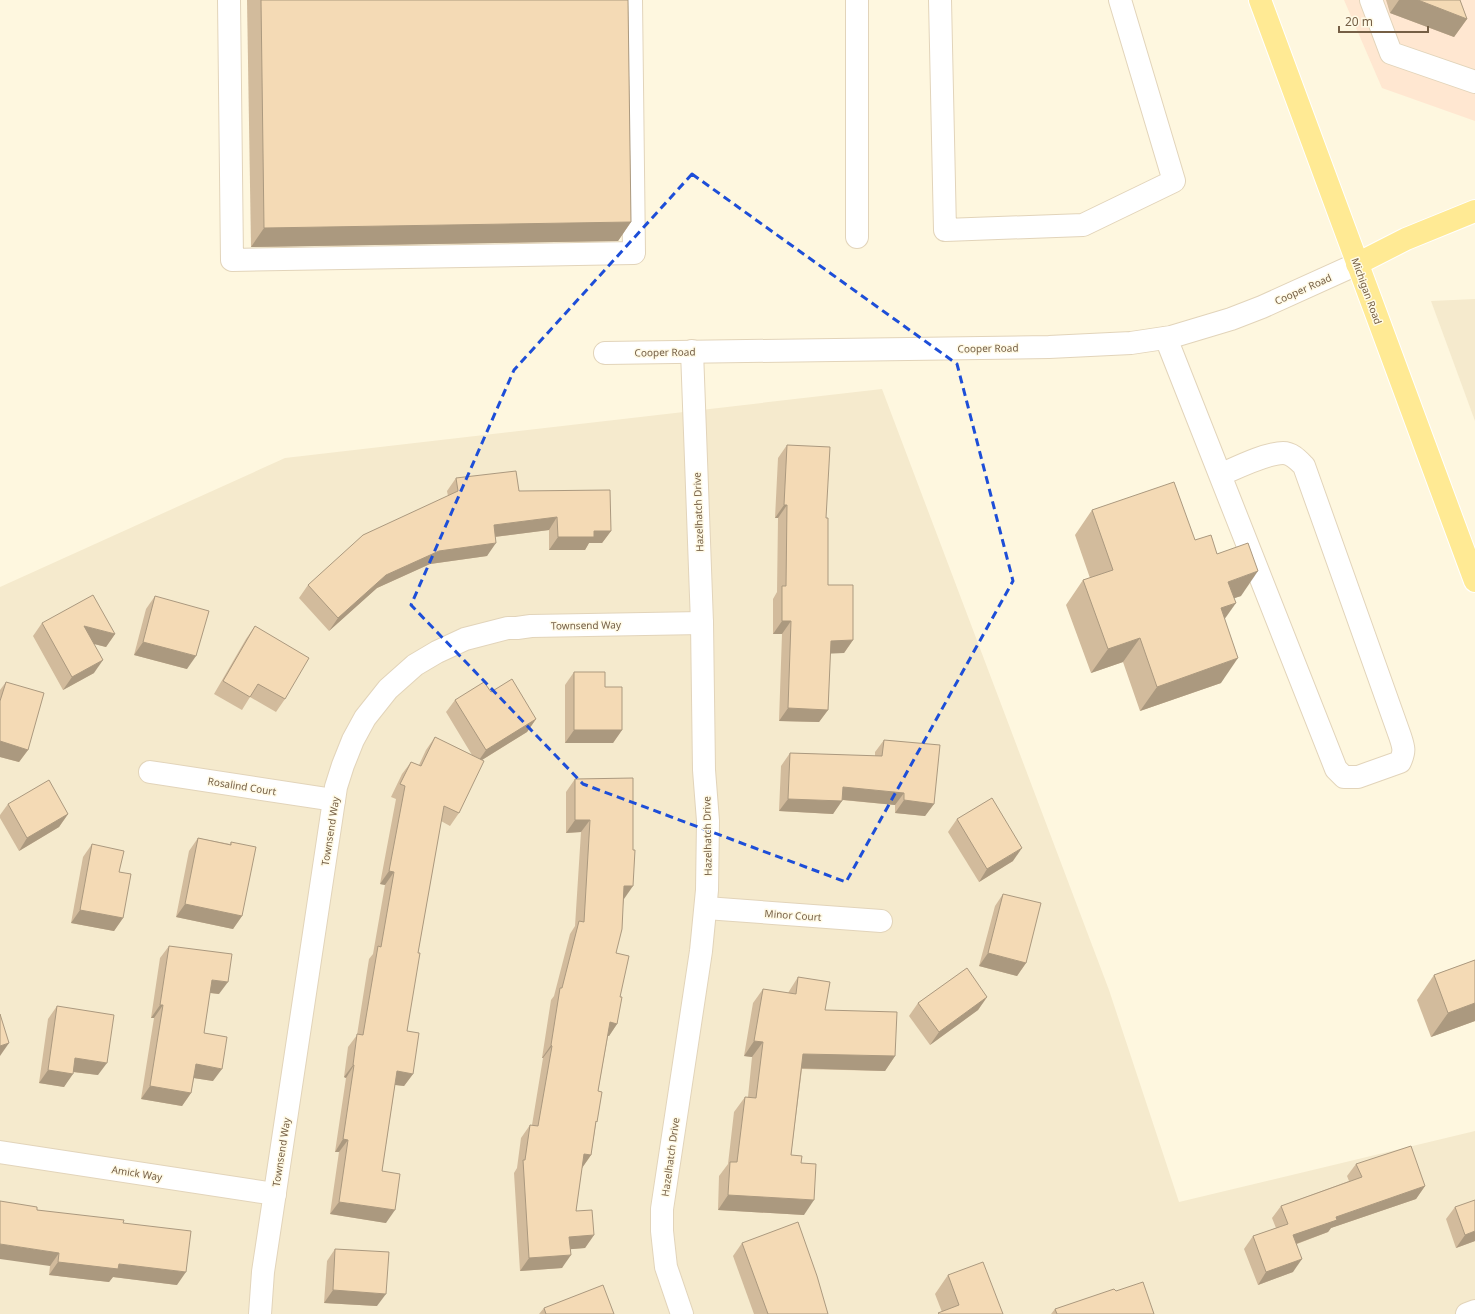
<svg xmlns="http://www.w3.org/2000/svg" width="1475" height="1314" viewBox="0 0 1475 1314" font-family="'Noto Sans',sans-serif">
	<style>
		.residential { fill: #f5eacd }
		.commercial { fill: #ffe7d1 }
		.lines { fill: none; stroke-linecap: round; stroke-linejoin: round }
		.minor-casing { stroke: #e2d4ba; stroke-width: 24 }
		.major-casing { stroke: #fff; stroke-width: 24 }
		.minor { stroke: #fff; stroke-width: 22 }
		.major { stroke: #ffea94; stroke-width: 22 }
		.wall { fill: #d2bb9c }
		.shaded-wall { fill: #ab997f }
		.building { fill: #f4dab5; stroke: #ab997f }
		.marked { fill: none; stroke: #1d4ed8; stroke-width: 3; stroke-dasharray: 8 5; stroke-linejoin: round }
		.labels { text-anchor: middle; stroke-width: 3; stroke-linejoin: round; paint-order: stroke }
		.street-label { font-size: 10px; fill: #755f45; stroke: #fffae6 }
	</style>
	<rect width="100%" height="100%" fill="#fef7df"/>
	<g class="residential">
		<path d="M 1475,299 L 1475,421 L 1431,301 Z"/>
		<path d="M 882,389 L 1109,990 L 1179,1202 L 1475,1131 L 1475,1314 L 0,1314 L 0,587 L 285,458 Z"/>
	</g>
	<path class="commercial" d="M 1344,0 L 1475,0 L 1475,121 L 1382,88 Z"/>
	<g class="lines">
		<g class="minor-casing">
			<g id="minor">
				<path d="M 229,0 L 232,260 L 634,253 L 631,0"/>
				<path d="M 857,0 L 857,237"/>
				<path d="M 940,0 L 945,230 L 1083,225 L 1174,181 L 1120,0"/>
				<path d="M 1371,0 L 1391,53 L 1475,82"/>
				<path d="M 1166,338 L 1336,769 L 1344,777 L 1358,777 L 1400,762 C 1405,751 1404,748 1400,736 L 1304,466 C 1298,460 1292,453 1283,453 C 1266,453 1236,468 1220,475"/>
				<path d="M 605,353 L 1049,347 L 1131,343 L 1171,337 L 1231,319 L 1262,307 L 1357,264"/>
				<path d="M 150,772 L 334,800"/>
				<path d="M 706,908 L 881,921"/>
				<path d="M 0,1152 L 275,1194"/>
				<path d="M 260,1314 L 263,1272 L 336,787 L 343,765 L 353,740 L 365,718 L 388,689 L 415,665 L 437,652 L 465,639 L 508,628 L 517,628 L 531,626 L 702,623"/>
				<path d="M 682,1314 L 666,1267 L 662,1231 L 662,1209 L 701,951 L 707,890 L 708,821 L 704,770 L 702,623 L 692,351"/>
				<path d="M 1467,1314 L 1475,1311"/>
			</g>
		</g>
		<g class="major-casing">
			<g id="major">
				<path d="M 1260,0 L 1475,581"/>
				<path d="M 1357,264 L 1406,239 L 1475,211"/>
			</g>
		</g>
		<use href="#minor" class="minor"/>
		<use href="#major" class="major"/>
	</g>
	<g class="wall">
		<path d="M 247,0 L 628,0 L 631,222 L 618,241 L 251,247 Z"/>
		<path d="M 1386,0 L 1460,0 L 1467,19 L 1454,37 L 1390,13 Z"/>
		<path d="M 787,445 L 826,518 L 828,585 L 853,640 L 844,653 L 830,653 L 828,710 L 819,722 L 779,721 L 782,634 L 773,634 L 773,599 L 777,592 L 778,518 L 775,518 L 778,458 Z"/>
		<path d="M 456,478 L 519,491 L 611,531 L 602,543 L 589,543 L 585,550 L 549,550 L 549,530 L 495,537 L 487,556 L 430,564 L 377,588 L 329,631 L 299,598 L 308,585 L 448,496 L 447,491 Z"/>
		<path d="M 1092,510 L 1195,540 L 1217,554 L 1241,596 L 1234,598 L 1224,619 L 1221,683 L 1140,711 L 1123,662 L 1091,673 L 1066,605 L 1083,580 L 1090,578 L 1075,535 Z"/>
		<path d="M 155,596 L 187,669 L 134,655 L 146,609 Z"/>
		<path d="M 42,623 L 115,634 L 106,647 L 94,644 L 94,673 L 63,690 L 33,636 Z"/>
		<path d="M 255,626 L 285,699 L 276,712 L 250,697 L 242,710 L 214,694 L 246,639 Z"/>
		<path d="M 574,672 L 605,687 L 622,730 L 613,743 L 565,743 L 565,685 Z"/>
		<path d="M 6,682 L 28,750 L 19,762 L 0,757 L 0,690 Z"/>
		<path d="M 491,692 L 536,719 L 527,732 L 482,760 L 459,813 L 450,826 L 441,821 L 418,953 L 407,1031 L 413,1074 L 404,1086 L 395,1085 L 382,1171 L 386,1223 L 330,1214 L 339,1152 L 335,1152 L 346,1078 L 344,1077 L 348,1047 L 357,1035 L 369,959 L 373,954 L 385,885 L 380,884 L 396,799 L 391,797 L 402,774 L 411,762 L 419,765 L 426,750 L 435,737 L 472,755 L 446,712 L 455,700 Z"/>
		<path d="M 884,740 L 934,804 L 925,816 L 895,813 L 895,805 L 842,800 L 833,814 L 779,811 L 781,766 L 790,753 L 875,756 L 875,752 Z"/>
		<path d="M 575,779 L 624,899 L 616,953 L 620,997 L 617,1024 L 609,1036 L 608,1036 L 598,1091 L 596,1124 L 591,1155 L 582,1168 L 576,1211 L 594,1235 L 585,1248 L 570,1249 L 562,1268 L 520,1271 L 514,1173 L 517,1168 L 521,1138 L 530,1125 L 532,1125 L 543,1058 L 542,1058 L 551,1000 L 554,996 L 570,934 L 575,926 L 581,832 L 566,833 L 566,792 Z"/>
		<path d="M 8,804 L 68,814 L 59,827 L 19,851 L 0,818 L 0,815 Z"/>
		<path d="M 957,819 L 1013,861 L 979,882 L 948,832 Z"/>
		<path d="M 198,838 L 230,844 L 231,842 L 242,916 L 233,929 L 176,917 L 189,851 Z"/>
		<path d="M 92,844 L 119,872 L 123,918 L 114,931 L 71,923 L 83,857 Z"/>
		<path d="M 1003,894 L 1026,963 L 1017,976 L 979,966 L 995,906 Z"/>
		<path d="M 169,946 L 219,994 L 210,993 L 204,1033 L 213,1081 L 194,1078 L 191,1093 L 182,1106 L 141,1099 L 154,1018 L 151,1018 L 160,958 Z"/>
		<path d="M 1475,960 L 1475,1021 L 1431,1037 L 1417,1000 L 1434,975 Z"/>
		<path d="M 798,977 L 825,1010 L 895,1056 L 885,1071 L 802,1069 L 791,1155 L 801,1163 L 804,1215 L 718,1210 L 719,1176 L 728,1164 L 734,1112 L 745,1097 L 748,1097 L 752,1057 L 744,1056 L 753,1003 L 763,989 L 788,993 Z"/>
		<path d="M 987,997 L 978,1010 L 930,1045 L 909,1016 L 918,1003 Z"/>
		<path d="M 57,1006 L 98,1075 L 73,1072 L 64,1087 L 39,1083 L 48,1019 Z"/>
		<path d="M 1356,1164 L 1425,1186 L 1416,1199 L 1331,1228 L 1328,1232 L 1297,1244 L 1293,1272 L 1258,1285 L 1244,1249 L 1253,1236 L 1276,1228 L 1272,1218 L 1281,1206 L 1349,1181 L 1347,1176 Z"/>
		<path d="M 1455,1207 L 1475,1241 L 1456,1248 L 1446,1219 Z"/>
		<path d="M 37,1210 L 123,1223 L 177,1285 L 113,1277 L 109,1282 L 49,1275 L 50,1266 Z"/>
		<path d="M 742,1243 L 828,1314 L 754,1314 L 733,1256 Z"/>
		<path d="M 335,1249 L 377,1306 L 324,1303 L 327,1261 Z"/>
		<path d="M 948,1275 L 1003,1314 L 938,1314 L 938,1313 L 942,1312 L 935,1294 Z"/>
		<path d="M 1116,1291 L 1154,1314 L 1051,1314 L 1055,1309 Z"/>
		<path d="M 544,1308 L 614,1314 L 539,1314 Z"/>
	</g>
	<g class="shaded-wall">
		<path d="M 1399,0 L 1418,0 L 1467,19 L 1454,37 L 1390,13 Z"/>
		<path d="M 631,222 L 618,241 L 251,247 L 264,228 Z"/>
		<path d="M 784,505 L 787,505 L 778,518 L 775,518 Z"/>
		<path d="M 557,517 L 549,530 L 485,538 L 494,525 Z"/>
		<path d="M 594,531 L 611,531 L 602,543 L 589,543 L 585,550 L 549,550 L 558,537 Z"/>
		<path d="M 496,543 L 487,556 L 430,564 L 377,588 L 329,631 L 338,618 L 386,575 L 439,551 Z"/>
		<path d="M 1258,571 L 1241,596 L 1211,606 L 1228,582 Z"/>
		<path d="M 1236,603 L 1219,627 L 1221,608 Z"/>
		<path d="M 782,621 L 791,621 L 782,634 L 773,634 Z"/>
		<path d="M 84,626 L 115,634 L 106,647 L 75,639 Z"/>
		<path d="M 1140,638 L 1123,662 L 1091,673 L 1108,649 Z"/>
		<path d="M 853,640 L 844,653 L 822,654 L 831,641 Z"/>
		<path d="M 143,642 L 196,656 L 187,669 L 134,655 Z"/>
		<path d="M 1238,658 L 1221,683 L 1140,711 L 1157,687 Z"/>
		<path d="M 103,660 L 94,673 L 63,690 L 72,677 Z"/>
		<path d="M 788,708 L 828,710 L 819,722 L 779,721 Z"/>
		<path d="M 536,719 L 527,732 L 477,763 L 486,750 Z"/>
		<path d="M 574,730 L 622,730 L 613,743 L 565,743 Z"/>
		<path d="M 0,741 L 28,750 L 19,762 L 0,757 Z"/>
		<path d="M 843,787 L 904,793 L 895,805 L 834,799 Z"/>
		<path d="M 788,799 L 842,801 L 833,814 L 779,811 Z"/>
		<path d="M 904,800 L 934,804 L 925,816 L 895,813 Z"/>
		<path d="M 68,814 L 59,827 L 19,851 L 27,838 Z"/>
		<path d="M 575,820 L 590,820 L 581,832 L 566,833 Z"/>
		<path d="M 1022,848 L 1013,861 L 979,882 L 987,869 Z"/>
		<path d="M 389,871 L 394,872 L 385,885 L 380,884 Z"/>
		<path d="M 624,886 L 633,886 L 624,899 L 615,898 Z"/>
		<path d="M 185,904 L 242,916 L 233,929 L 176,917 Z"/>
		<path d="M 80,910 L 123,918 L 114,931 L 71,923 Z"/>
		<path d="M 988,953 L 1026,963 L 1017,976 L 979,966 Z"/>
		<path d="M 212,980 L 228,982 L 219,994 L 203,992 Z"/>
		<path d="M 987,997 L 978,1010 L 930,1045 L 939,1032 Z"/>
		<path d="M 1475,1003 L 1475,1021 L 1431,1037 L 1448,1013 Z"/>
		<path d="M 160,1005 L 163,1005 L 154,1018 L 151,1018 Z"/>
		<path d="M 610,1022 L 617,1024 L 609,1036 L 601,1035 Z"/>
		<path d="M 754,1041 L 763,1042 L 752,1057 L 744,1056 Z"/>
		<path d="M 9,1043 L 0,1056 L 0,1046 Z"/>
		<path d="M 551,1045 L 552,1046 L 543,1058 L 542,1058 Z"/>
		<path d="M 803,1054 L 895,1056 L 885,1071 L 793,1068 Z"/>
		<path d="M 75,1058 L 107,1063 L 98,1075 L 66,1071 Z"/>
		<path d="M 196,1064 L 222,1069 L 213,1081 L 187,1077 Z"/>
		<path d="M 353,1065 L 354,1065 L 346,1078 L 344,1077 Z"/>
		<path d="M 48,1070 L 73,1074 L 64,1087 L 39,1083 Z"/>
		<path d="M 397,1071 L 413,1074 L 404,1086 L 388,1084 Z"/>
		<path d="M 150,1086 L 191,1093 L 182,1106 L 141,1099 Z"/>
		<path d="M 343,1139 L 348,1140 L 339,1152 L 335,1152 Z"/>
		<path d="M 584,1154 L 591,1155 L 582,1168 L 575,1167 Z"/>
		<path d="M 1425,1186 L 1416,1199 L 1331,1228 L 1328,1232 L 1285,1248 L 1293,1235 L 1336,1217 Z"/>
		<path d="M 728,1195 L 814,1200 L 804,1215 L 718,1210 Z"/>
		<path d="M 339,1202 L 395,1210 L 386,1223 L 330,1214 Z"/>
		<path d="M 1475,1231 L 1475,1241 L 1456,1248 L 1465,1235 Z"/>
		<path d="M 594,1235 L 585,1248 L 561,1250 L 569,1237 Z"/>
		<path d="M 0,1244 L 59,1253 L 50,1266 L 0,1259 Z"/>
		<path d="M 571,1255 L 562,1268 L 520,1271 L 529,1258 Z"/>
		<path d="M 1302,1259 L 1293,1272 L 1258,1285 L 1266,1272 Z"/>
		<path d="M 58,1262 L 119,1264 L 186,1272 L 177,1285 L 113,1277 L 109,1282 L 49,1275 Z"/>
		<path d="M 333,1290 L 386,1294 L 377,1306 L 324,1303 Z"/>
	</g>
	<g class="building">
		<path d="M 261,0 L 628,0 L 631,222 L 264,228 Z"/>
		<path d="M 1418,0 L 1460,0 L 1467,19 Z"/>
		<path d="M 787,445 L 830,447 L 826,518 L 828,518 L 828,585 L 853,585 L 853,640 L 831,641 L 828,710 L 788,708 L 791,621 L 782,621 L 782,586 L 786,586 L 787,505 L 784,505 Z"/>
		<path d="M 516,471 L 519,491 L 610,490 L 611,531 L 594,531 L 594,537 L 558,537 L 557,517 L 494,525 L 496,543 L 439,551 L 386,575 L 338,618 L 308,585 L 363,535 L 458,491 L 456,478 Z"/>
		<path d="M 1174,482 L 1195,540 L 1211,535 L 1217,554 L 1248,543 L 1258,571 L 1228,582 L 1236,603 L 1221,608 L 1238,658 L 1157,687 L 1140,638 L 1108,649 L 1083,580 L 1113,570 L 1092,510 Z"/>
		<path d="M 93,595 L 115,634 L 84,626 L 103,660 L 72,677 L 42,623 Z"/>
		<path d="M 155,596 L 209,611 L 196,656 L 143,642 Z"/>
		<path d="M 255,626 L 309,658 L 285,699 L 258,684 L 250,697 L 223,681 Z"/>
		<path d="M 574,672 L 605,672 L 605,687 L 622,687 L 622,730 L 574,730 Z"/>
		<path d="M 512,679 L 536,719 L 486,750 L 455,700 L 484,682 L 491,692 Z"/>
		<path d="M 6,682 L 44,693 L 28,750 L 0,741 L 0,701 Z"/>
		<path d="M 435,737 L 484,761 L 459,813 L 444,806 L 418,953 L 420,953 L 407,1031 L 419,1033 L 413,1074 L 397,1071 L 382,1171 L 400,1174 L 395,1210 L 339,1202 L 348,1140 L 343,1139 L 354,1065 L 353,1065 L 357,1034 L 363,1035 L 378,946 L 381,947 L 394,872 L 389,871 L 405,786 L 400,784 L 411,762 L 421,766 Z"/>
		<path d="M 884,740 L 940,745 L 934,804 L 904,800 L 904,793 L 843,787 L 842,801 L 788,799 L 790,753 L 882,756 Z"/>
		<path d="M 633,778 L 633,850 L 635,850 L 633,886 L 624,886 L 622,929 L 616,953 L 629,956 L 620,997 L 622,997 L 617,1024 L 610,1022 L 598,1091 L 602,1092 L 597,1122 L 596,1121 L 591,1155 L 584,1154 L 576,1211 L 592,1210 L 594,1235 L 569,1237 L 571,1255 L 529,1258 L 523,1160 L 525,1160 L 530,1125 L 538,1126 L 552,1046 L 551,1045 L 560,988 L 562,988 L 579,921 L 584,922 L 590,820 L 575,820 L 575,779 Z"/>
		<path d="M 49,780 L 68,814 L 27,838 L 8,804 Z"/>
		<path d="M 992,798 L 1022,848 L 987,869 L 957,819 Z"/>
		<path d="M 198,838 L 231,845 L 231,842 L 256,847 L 242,916 L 185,904 Z"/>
		<path d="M 92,844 L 124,851 L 119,872 L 131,874 L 123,918 L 80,910 Z"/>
		<path d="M 1003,894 L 1041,903 L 1026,963 L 988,953 Z"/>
		<path d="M 169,946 L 232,954 L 228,982 L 212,980 L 204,1033 L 227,1037 L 222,1069 L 196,1064 L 191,1093 L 150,1086 L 163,1005 L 160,1005 Z"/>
		<path d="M 1475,960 L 1475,1003 L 1448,1013 L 1434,975 Z"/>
		<path d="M 967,968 L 987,997 L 939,1032 L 918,1003 Z"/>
		<path d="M 798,977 L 830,982 L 825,1010 L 897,1012 L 895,1056 L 803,1054 L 791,1155 L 802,1156 L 801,1163 L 816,1164 L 814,1200 L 728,1195 L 730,1162 L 737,1162 L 745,1097 L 756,1098 L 763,1042 L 754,1041 L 763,989 L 796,994 Z"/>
		<path d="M 57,1006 L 114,1015 L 107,1063 L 75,1058 L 73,1074 L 48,1070 Z"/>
		<path d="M 0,1014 L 9,1043 L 0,1046 Z"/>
		<path d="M 1411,1146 L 1425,1186 L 1336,1217 L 1337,1220 L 1293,1235 L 1302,1259 L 1266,1272 L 1253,1236 L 1288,1224 L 1281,1206 L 1362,1177 L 1356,1164 Z"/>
		<path d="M 1475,1200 L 1475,1231 L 1465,1235 L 1455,1207 Z"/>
		<path d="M 0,1201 L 37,1207 L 37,1210 L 124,1220 L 123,1223 L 191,1231 L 186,1272 L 119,1264 L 118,1269 L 58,1262 L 59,1253 L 0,1244 Z"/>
		<path d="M 798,1222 L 817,1276 L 828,1314 L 768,1314 L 742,1243 Z"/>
		<path d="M 335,1249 L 389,1252 L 386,1294 L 333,1290 Z"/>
		<path d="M 983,1262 L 1003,1314 L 939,1314 L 938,1313 L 959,1305 L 948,1275 Z"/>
		<path d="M 1143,1282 L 1154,1314 L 1057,1314 L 1055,1309 L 1114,1289 L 1116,1291 Z"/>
		<path d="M 603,1285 L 614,1314 L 546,1314 L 544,1308 Z"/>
	</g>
	<path class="marked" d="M 692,174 L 957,364 L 1013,581 L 846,882 L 583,784 L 411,605 L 514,370 Z"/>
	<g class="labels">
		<g class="street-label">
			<text transform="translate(1303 289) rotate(-24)" y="4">Cooper Road</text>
			<text transform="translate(1367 291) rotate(70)" y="4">Michigan Road</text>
			<text transform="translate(988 348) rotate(-1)" y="4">Cooper Road</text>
			<text transform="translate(665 352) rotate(-1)" y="4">Cooper Road</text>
			<text transform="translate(698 512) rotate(-92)" y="4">Hazelhatch Drive</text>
			<text transform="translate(586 625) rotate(-1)" y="4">Townsend Way</text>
			<text transform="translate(242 786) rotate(9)" y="4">Rosalind Court</text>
			<text transform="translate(330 831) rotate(-81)" y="4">Townsend Way</text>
			<text transform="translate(707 836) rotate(-91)" y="4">Hazelhatch Drive</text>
			<text transform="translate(793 915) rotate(4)" y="4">Minor Court</text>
			<text transform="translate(281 1152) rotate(-81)" y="4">Townsend Way</text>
			<text transform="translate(670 1157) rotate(-82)" y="4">Hazelhatch Drive</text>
			<text transform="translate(137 1173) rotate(9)" y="4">Amick Way</text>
		</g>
	</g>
	<path d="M1339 26v6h89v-6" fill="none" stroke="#755f45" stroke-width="2"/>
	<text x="1345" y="26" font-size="12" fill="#755f45" stroke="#fffae6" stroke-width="3" paint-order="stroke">20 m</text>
</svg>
